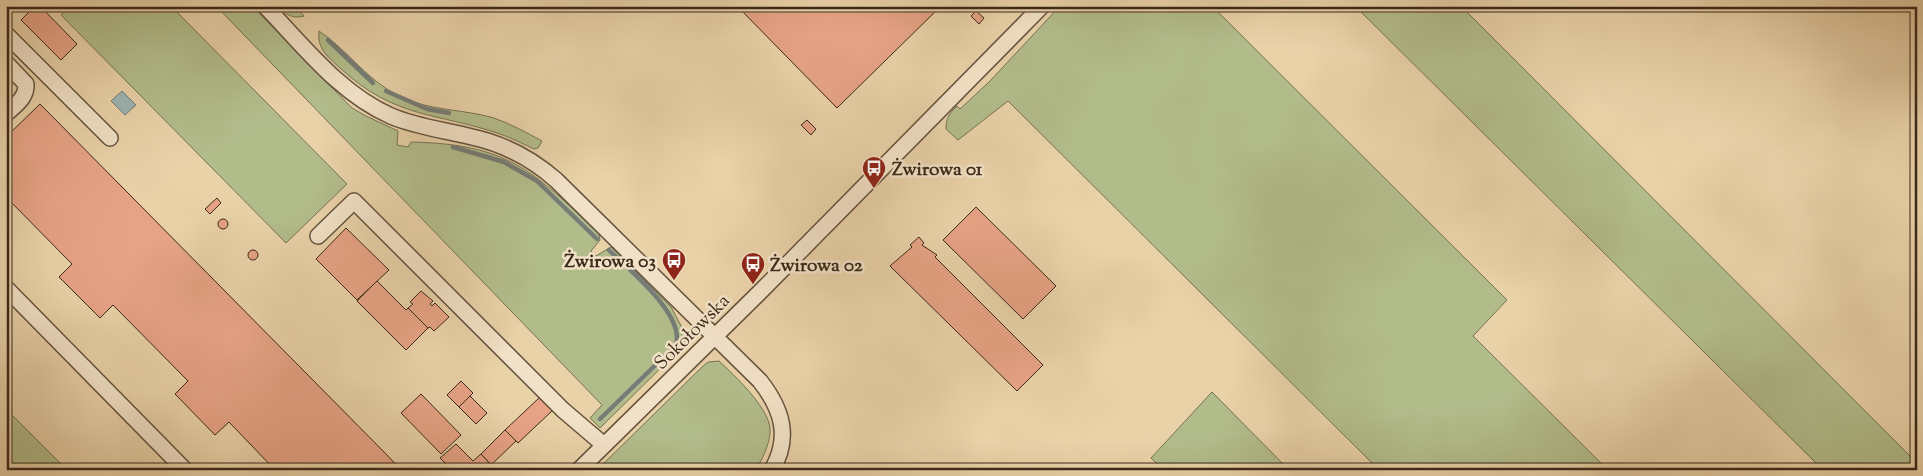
<svg xmlns="http://www.w3.org/2000/svg" width="1923" height="476" viewBox="0 0 1923 476" font-family="'Sorts Mill Goudy',serif">
	<style>
		.green { fill: #b2bc8b; stroke: #767252 }
		.water { fill: #9db4b4; stroke: #767c76 }
		.lines { fill: none; stroke-linecap: round; stroke-linejoin: round }
		.stream { stroke: #767c76; stroke-width: 4.5 }
		.building { fill: #e6a385; stroke: #3b291a }
		.minor-casing { stroke: #66533e; stroke-width: 18 }
		.minor { stroke: #f1e1c6; stroke-width: 15 }
		.labels { text-anchor: middle; stroke-width: 5; stroke-linejoin: round; paint-order: stroke }
		.poi-label { font-size: 19px; font-weight: bold; fill: #3b291a; stroke: #f1e1c6; text-anchor: start }
		.street-label { font-size: 19px; fill: #3b291a; stroke: #f1e1c6 }
	</style>
	<rect width="100%" height="100%" fill="#e9d1a8"/>
	<filter id="stains"><feTurbulence type="fractalNoise" baseFrequency=".004" numOctaves="4"/><feColorMatrix values="0 0 0 0 .2 0 0 0 0 .09 0 0 0 0 .02 0 0 0 .5 -.17"/></filter>
	<radialGradient id="worn" r=".72"><stop offset=".6" stop-color="#630" stop-opacity="0"/><stop offset="1" stop-color="#630" stop-opacity=".3"/></radialGradient>
	<g class="green">
		<path d="M 70,6 L 171,6 L 347,184 L 286,243 L 61,15 Z"/>
		<path d="M 216,6 L 252,6 L 352,108 L 366,116 L 398,131 L 397,145 L 408,147 L 411,142 C 507,144 533,170 599,234 L 600,240 L 591,251 L 596,256 L 611,247 L 671,307 L 685,333 L 684,344 L 680,349 L 600,428 L 590,418 L 602,405 Z"/>
		<path d="M 278,6 L 294,6 L 304,16 C 292,19 286,15 278,6 Z"/>
		<path d="M 1060,6 L 1212,6 L 1507,300 L 1473,336 L 1608,470 L 1379,470 L 1008,101 L 958,140 L 946,129 C 946,117 950,113 957,106 L 960,109 L 990,81 Z"/>
		<path d="M 1355,6 L 1461,6 L 1917,463 L 1917,470 L 1823,470 Z"/>
		<path d="M 319,31 C 349,51 367,81 401,97 C 431,111 463,109 494,118 C 511,124 527,133 542,141 L 538,148 L 534,149 C 523,144 512,138 500,134 C 436,112 395,119 340,68 C 328,57 317,49 319,31 Z"/>
		<path d="M 719,361 C 734,375 773,411 770,433 C 769,446 762,459 756,470 L 597,470 L 702,367 L 708,362 Z"/>
		<path d="M 1212,392 L 1289,470 L 1163,470 L 1151,458 Z"/>
		<path d="M 6,409 L 67,470 L 6,470 Z"/>
	</g>
	<path class="water" d="M 122,91 L 136,105 L 125,115 L 111,101 Z"/>
	<g class="lines">
		<g class="stream">
			<path d="M 284,6 L 287,9"/>
			<path d="M 328,40 L 373,83"/>
			<path d="M 386,91 L 427,109 L 449,113"/>
			<path d="M 453,147 L 504,162 L 537,181 L 597,239"/>
			<path d="M 600,419 L 676,345 C 685,314 629,270 609,250"/>
		</g>
	</g>
	<g class="building">
		<path d="M 35,6 L 40,6 L 77,44 L 61,60 L 21,20 Z"/>
		<path d="M 737,6 L 941,6 L 837,108 Z"/>
		<path d="M 976,11 L 984,18 L 979,24 L 971,16 Z"/>
		<path d="M 40,104 L 388,456 L 400,469 L 275,470 L 229,422 L 215,435 L 175,394 L 188,381 L 113,305 L 100,318 L 59,277 L 72,264 L 6,197 L 6,137 Z"/>
		<path d="M 807,120 L 816,129 L 811,135 L 801,125 Z"/>
		<path d="M 217,198 L 221,203 L 210,214 L 205,209 Z"/>
		<path d="M 976,207 L 1056,286 L 1023,319 L 943,240 Z"/>
		<circle cx="223" cy="224" r="5"/>
		<path d="M 346,228 L 389,270 L 357,300 L 316,259 Z"/>
		<path d="M 919,237 L 924,243 L 922,245 L 937,255 L 935,257 L 1043,365 L 1017,391 L 890,266 L 912,247 L 910,245 Z"/>
		<circle cx="253" cy="255" r="5"/>
		<path d="M 377,281 L 406,310 L 408,308 L 428,328 L 406,350 L 357,301 Z"/>
		<path d="M 421,291 L 433,301 L 430,304 L 432,306 L 435,303 L 449,317 L 434,331 L 430,327 L 428,328 L 408,308 L 413,304 L 410,302 Z"/>
		<path d="M 461,381 L 473,393 L 459,407 L 447,395 Z"/>
		<path d="M 421,394 L 461,435 L 441,454 L 401,413 Z"/>
		<path d="M 470,396 L 487,413 L 476,424 L 459,407 Z"/>
		<path d="M 540,397 L 553,410 L 518,443 L 505,430 Z"/>
		<path d="M 505,430 L 516,441 L 491,465 L 481,454 Z"/>
		<path d="M 456,444 L 473,461 L 481,454 L 493,467 L 491,470 L 452,470 L 440,458 Z"/>
	</g>
	<g class="lines">
		<g class="minor-casing">
			<g id="minor">
				<path d="M 265,6 C 303,45 340,94 391,116 C 417,127 444,130 472,137 C 504,144 531,158 556,180 L 760,381 C 782,409 791,437 772,470"/>
				<path d="M 6,34 L 110,138"/>
				<path d="M 6,63 L 26,84 C 27,98 15,105 6,114"/>
				<path d="M 318,236 L 354,201 L 563,410 L 604,445"/>
				<path d="M 6,288 L 185,470"/>
				<path d="M 579,470 L 761,291 L 1042,6"/>
			</g>
		</g>
		<use href="#minor" class="minor"/>
	</g>
	<defs>
		<g id="bus-pin" transform="scale(1.25)"><path d="M0 17L-7.5 6A9.5 9.5 0 1 1 7.5 6Z" fill="#8f2418" stroke="#f1e1c6"/><path d="M-5-6H5V4H4V6H2V4H-2V6H-4V4H-5ZM-3.5-4V0h7V-4ZM-3.5 1.2v1.5H-2V1.2ZM2 1.2v1.5H3.5V1.2Z" fill="#fff"/></g>
	</defs>
	<g fill-rule="evenodd">
		<use href="#bus-pin" x="874" y="168"/>
		<use href="#bus-pin" x="674" y="260"/>
		<use href="#bus-pin" x="753" y="264"/>
	</g>
	<g class="labels">
		<g class="poi-label">
			<text x="892" y="175">Żwirowa 01</text>
			<text x="656" y="267" text-anchor="end">Żwirowa 03</text>
			<text x="770" y="271">Żwirowa 02</text>
		</g>
		<g class="street-label">
			<text transform="translate(691 331) rotate(-45)" y="7">Sokołowska</text>
		</g>
	</g>
	<rect width="1923" height="476" fill="none" stroke="#e9d1a8" stroke-width="25"/>
	<rect x="8" y="8" width="1908" height="461" fill="none" stroke="#3b291a" stroke-width="2.5"/>
	<rect x="12" y="12" width="1898" height="451" fill="none" stroke="#3b291a"/>
	<rect width="100%" height="100%" filter="url(#stains)"/>
	<rect width="100%" height="100%" fill="url(#worn)"/>
</svg>
